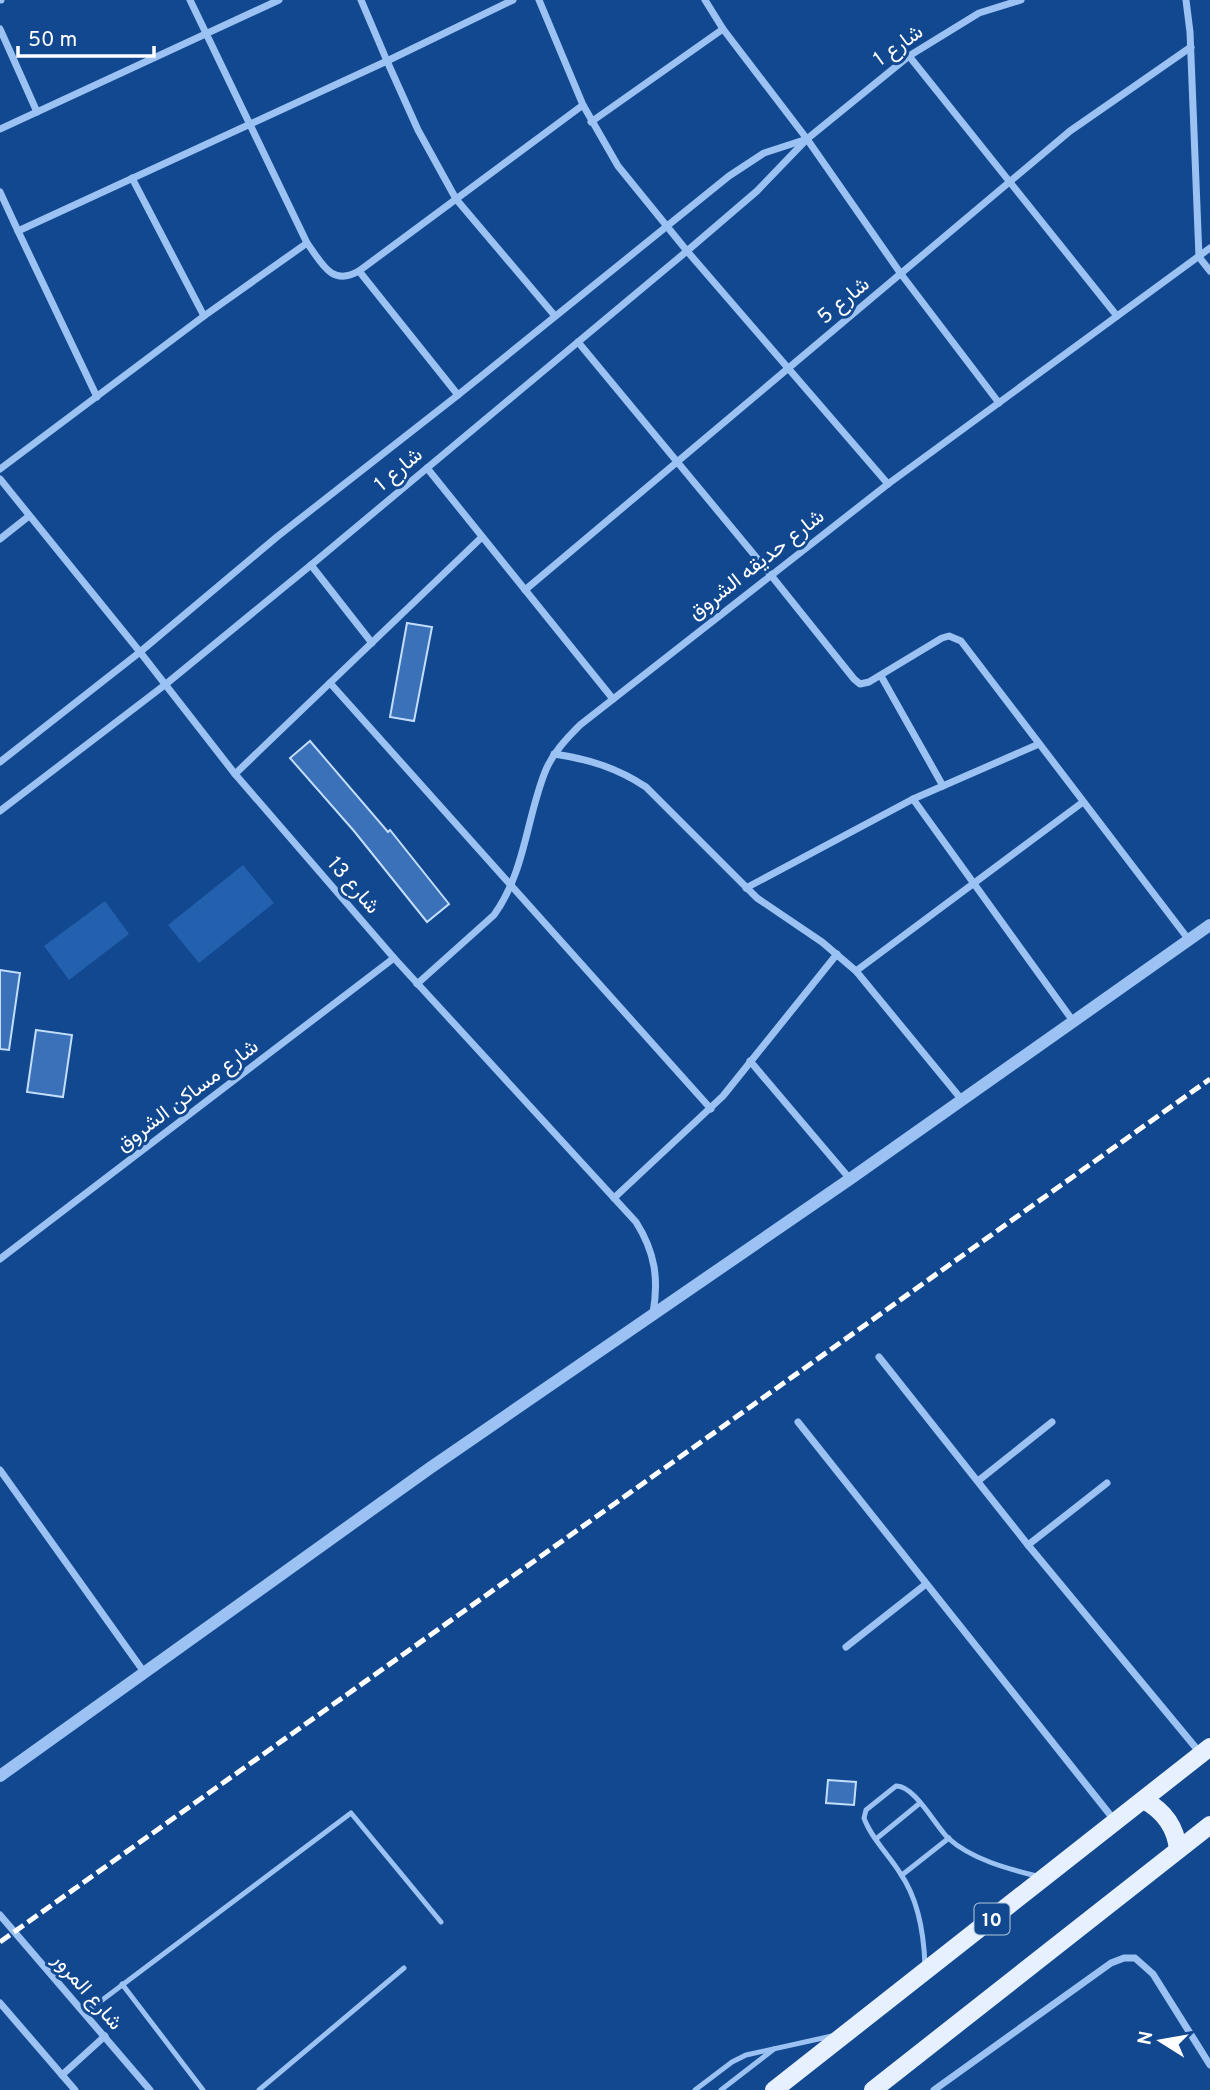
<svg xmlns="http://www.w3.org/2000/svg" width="1210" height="2090" viewBox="0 0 1210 2090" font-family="Overpass,Vazirmatn,sans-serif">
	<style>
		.green { fill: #2361ae }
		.building { fill: #3a71b8; stroke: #c3ddfd; stroke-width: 2 }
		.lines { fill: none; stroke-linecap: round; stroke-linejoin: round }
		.service { stroke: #9bc2f2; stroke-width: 5 }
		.minor { stroke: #9bc2f2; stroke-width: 7 }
		.tertiary { stroke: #9bc2f2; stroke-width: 12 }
		.primary { stroke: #e6f0ff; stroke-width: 18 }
		.rail { stroke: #fff; stroke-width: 5; stroke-dasharray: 12 5; stroke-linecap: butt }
		.labels { text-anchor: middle; stroke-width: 6; stroke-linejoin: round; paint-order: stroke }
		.shield { fill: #11488f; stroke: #b8c8dd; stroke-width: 2 }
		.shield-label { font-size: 19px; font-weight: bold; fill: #fff }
		.street-label { font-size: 21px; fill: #fff; stroke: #11488f }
	</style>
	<rect width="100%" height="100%" fill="#11488f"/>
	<g class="green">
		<path d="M 243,865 L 274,903 L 199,963 L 168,925 Z"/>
		<path d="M 105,901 L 129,934 L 69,980 L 44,946 Z"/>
	</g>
	<g class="building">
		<path d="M 407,623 L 432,627 L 414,721 L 390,717 Z"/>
		<path d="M 310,741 L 388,832 L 390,830 L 449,904 L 427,922 L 354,831 L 290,758 Z"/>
		<path d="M 0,970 L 20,973 L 9,1050 L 0,1049 Z"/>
		<path d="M 36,1030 L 72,1035 L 63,1097 L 27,1092 Z"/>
		<path d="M 828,1780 L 856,1782 L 854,1805 L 826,1803 Z"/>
	</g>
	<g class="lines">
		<g class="service">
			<path d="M 876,1839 L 920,1803"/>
			<path d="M 902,1875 L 949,1838"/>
			<path d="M 925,1966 C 924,1934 919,1900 900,1873 C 889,1855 871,1838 864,1818 L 866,1810 L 896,1786 C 914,1785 935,1825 948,1838 C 971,1859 1008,1869 1037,1876"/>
			<path d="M 122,1984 L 203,2090"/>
			<path d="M 85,2013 L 351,1813 L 441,1922"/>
			<path d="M 259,2090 L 404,1968"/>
			<path d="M 695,2090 L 732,2062 L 746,2055 L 832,2036"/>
			<path d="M 721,2090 L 774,2049"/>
		</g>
		<g class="minor">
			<path d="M 0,0 L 1,0"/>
			<path d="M 190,0 L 307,243 C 322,263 331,287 359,271 L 583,105"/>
			<path d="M 361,0 L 387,61 L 513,0"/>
			<path d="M 539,0 L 583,105 L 618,166 L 687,251 L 888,484"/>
			<path d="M 705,0 L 723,29 L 807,139 L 901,274 L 999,403"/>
			<path d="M 1186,0 L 1190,32 L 1199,257 L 1210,271"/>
			<path d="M 0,29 L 37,112"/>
			<path d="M 909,56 L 1117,316"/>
			<path d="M 591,122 L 723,29"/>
			<path d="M 0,129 L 279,0"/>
			<path d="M 132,178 L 204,316"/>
			<path d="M 0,192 L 18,231"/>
			<path d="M 359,271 L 458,395"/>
			<path d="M 578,342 L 770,574 L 854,679 L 860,684 L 869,682 L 942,638 L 949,636 L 961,641 L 1189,940"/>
			<path d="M 97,397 L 18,231 L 387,61 L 418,130 L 456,199 L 555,316"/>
			<path d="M 427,468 L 613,699"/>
			<path d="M 0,469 L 204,316 L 307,243"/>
			<path d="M 0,479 L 140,652 L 235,774 L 394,958 L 636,1222 C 655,1252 659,1279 653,1313"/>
			<path d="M 0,539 L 29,516"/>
			<path d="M 311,565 L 372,643"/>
			<path d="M 525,590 L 1070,131 L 1191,47"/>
			<path d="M 881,676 L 943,786"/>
			<path d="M 330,683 L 711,1109"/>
			<path d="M 554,754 C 589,759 617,768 646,787 L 757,898 L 822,942 L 856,971 L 962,1100"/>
			<path d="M 0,762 L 140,652 L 278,536 L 458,395 L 729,176 L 764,153 L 807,139"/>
			<path d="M 235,774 L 482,537"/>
			<path d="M 913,799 L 1073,1021"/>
			<path d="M 0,811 L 166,684 L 311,565 L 687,251 L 757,191 L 807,139 L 909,56 L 979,13 L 1021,0"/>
			<path d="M 746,888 L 913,799 L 1039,744"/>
			<path d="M 856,971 L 1083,802"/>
			<path d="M 417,984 L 494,915 C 525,872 526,820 545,772 C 552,754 566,739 580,725 L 888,484 L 1210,248"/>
			<path d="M 750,1061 L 850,1179"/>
			<path d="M 614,1198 L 723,1096 L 837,954"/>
			<path d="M 0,1259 L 394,958"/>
			<path d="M 879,1357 L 1028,1545 L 1201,1754"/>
			<path d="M 798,1422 L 1115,1821"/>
			<path d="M 0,1470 L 144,1672"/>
			<path d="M 978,1481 L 1052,1422"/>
			<path d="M 1028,1545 L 1107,1483"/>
			<path d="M 846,1647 L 926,1584"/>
			<path d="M 0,1915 L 150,2090"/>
			<path d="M 0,2003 L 75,2090"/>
			<path d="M 62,2075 L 105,2036"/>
			<path d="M 934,2090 L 1111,1963 L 1124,1958 L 1135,1958 L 1153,1974 L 1210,2065"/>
		</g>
		<path class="tertiary" d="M 0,1776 L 430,1468 L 850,1179 L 1210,925"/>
		<g class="primary">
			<path d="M 1144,1800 C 1164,1811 1176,1827 1178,1850"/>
			<path d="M 774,2090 L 1210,1747"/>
			<path d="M 873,2090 L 1210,1825"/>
		</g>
		<path class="rail" d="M 0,1942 L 1210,1079"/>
	</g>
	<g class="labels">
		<rect class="shield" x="974.5" y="1903.5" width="35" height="31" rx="5"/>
		<g class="shield-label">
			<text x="992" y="1926">10</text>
		</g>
		<g class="street-label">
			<text transform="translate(898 45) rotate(-36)" y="7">شارع 1</text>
			<text transform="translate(843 300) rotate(-40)" y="7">شارع 5</text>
			<text transform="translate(398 469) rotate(-40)" y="7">شارع 1</text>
			<text transform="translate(756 564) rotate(-38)" y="7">شارع حديقه الشروق</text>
			<text transform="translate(354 885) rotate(49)" y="7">شارع 13</text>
			<text transform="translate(187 1095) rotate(-37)" y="7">شارع مساكن الشروق</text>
			<text transform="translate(88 1991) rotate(49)" y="7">شارع المرور</text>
		</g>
	</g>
	<g transform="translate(1161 2041) rotate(281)" stroke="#11488f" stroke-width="5" paint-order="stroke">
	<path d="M0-5L12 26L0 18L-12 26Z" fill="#ffffff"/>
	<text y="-10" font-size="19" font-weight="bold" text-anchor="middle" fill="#ffffff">N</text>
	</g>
	<path d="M18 46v10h136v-10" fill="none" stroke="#ffffff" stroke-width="3.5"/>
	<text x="28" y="46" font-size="21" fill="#ffffff" stroke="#11488f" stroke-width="5" paint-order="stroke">50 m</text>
</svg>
